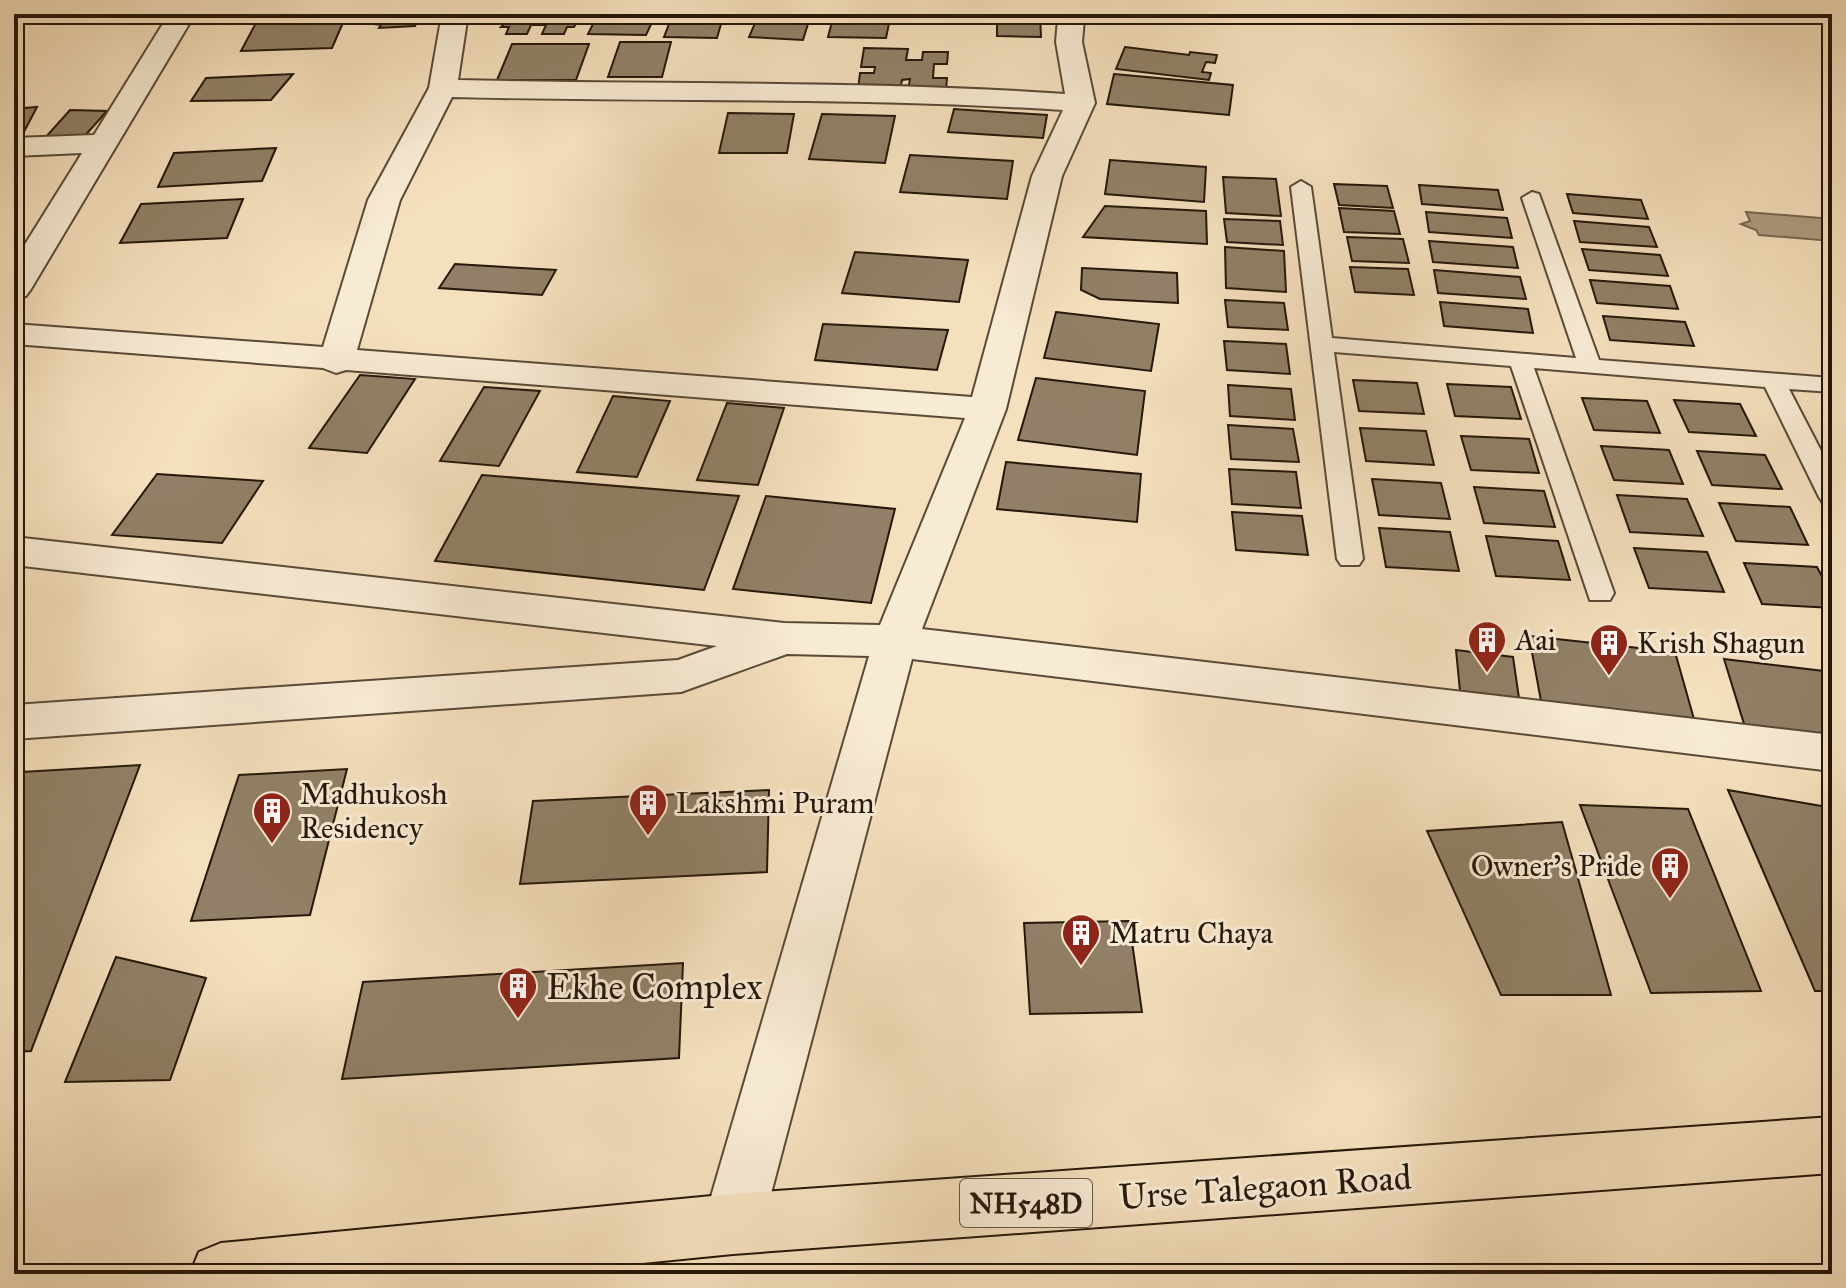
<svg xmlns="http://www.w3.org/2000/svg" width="1846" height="1288" viewBox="0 0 1846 1288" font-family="'IM FELL Great Primer',serif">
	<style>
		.water { fill: #ae9c80; stroke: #776751; stroke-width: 2 }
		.building { fill: #918067; stroke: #25170a; stroke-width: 2 }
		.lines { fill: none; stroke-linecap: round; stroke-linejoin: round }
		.lane-casing { stroke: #594937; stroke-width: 4 }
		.street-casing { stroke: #594937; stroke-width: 4 }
		.highway-casing { stroke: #25170a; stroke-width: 4 }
		.lane { fill: #f8ebd4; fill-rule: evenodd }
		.street { fill: #f8ebd4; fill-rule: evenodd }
		.highway { fill: #f5e0bd; fill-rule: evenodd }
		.labels { text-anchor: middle; stroke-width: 6; stroke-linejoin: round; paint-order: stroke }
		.shield { fill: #f8ebd4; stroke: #645747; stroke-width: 2 }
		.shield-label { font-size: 28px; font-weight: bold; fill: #25170a }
		.poi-label { font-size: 30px; fill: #25170a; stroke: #f8ebd4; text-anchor: start }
		.near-poi-label { font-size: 36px; fill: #25170a; stroke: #f8ebd4; text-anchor: start }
		.near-street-label { font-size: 36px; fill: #25170a; stroke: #f8ebd4 }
	</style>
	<rect width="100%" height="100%" fill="#f5e0bd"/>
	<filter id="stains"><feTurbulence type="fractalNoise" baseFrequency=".0025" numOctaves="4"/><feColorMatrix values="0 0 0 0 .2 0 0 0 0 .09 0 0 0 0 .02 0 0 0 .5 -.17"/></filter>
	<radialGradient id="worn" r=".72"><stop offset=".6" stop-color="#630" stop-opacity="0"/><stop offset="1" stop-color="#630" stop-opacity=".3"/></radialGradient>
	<path class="water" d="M 1746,212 L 1832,219 L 1832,241 L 1759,235 L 1756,230 L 1741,224 L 1750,221 Z"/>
	<g class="building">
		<path d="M 233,14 L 319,14 L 231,17 Z"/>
		<path d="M 355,14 L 428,14 L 427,18 L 419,18 L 415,26 L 379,28 L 381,25 L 360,22 L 362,17 L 354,17 Z"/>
		<path d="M 515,14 L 568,14 L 565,22 L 577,22 L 574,27 L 567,27 L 564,34 L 542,34 L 546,25 L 531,25 L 527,34 L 506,34 L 509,27 L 501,27 Z"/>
		<path d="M 598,14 L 656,14 L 646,35 L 588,34 Z"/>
		<path d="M 673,14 L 732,14 L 729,24 L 721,24 L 717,38 L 664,37 Z"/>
		<path d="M 759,14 L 811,14 L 803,40 L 749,37 Z"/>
		<path d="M 834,14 L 891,14 L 886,38 L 828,37 Z"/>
		<path d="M 997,14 L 1040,14 L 1041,37 L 997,36 Z"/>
		<path d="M 345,18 L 332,48 L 241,51 L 257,21 Z"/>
		<path d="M 620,42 L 671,42 L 662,77 L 608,77 Z"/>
		<path d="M 512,44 L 589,44 L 576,80 L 497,80 Z"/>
		<path d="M 1125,47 L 1189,55 L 1190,52 L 1217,55 L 1215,63 L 1206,62 L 1202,72 L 1211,73 L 1209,80 L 1116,69 Z"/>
		<path d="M 864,48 L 908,49 L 906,60 L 922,60 L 923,52 L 948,52 L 947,64 L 934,64 L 933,78 L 947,78 L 946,90 L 908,90 L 910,79 L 902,80 L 900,90 L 858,90 L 860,73 L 874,73 L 875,67 L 861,67 Z"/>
		<path d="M 293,74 L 271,100 L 191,101 L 206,78 Z"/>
		<path d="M 1114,74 L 1233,85 L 1229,115 L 1107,104 Z"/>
		<path d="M 37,107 L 17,145 L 14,145 L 14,109 Z"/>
		<path d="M 954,109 L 1047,115 L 1043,138 L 948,132 Z"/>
		<path d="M 70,110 L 107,111 L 82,139 L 44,139 Z"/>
		<path d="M 728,113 L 794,114 L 787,153 L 719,153 Z"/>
		<path d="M 822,114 L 895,116 L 885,163 L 809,159 Z"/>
		<path d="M 276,148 L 262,181 L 158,187 L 174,153 Z"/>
		<path d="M 910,155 L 1013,161 L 1007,199 L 900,192 Z"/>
		<path d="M 1110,160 L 1206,167 L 1204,202 L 1105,194 Z"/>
		<path d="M 1223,177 L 1276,179 L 1281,216 L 1226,213 Z"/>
		<path d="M 1334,184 L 1387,186 L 1393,208 L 1339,205 Z"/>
		<path d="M 1419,185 L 1498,190 L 1503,210 L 1422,204 Z"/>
		<path d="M 1567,194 L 1641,200 L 1648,219 L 1573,213 Z"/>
		<path d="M 243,199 L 227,238 L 120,243 L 141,204 Z"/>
		<path d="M 1105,206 L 1206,211 L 1207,244 L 1083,237 Z"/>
		<path d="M 1339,208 L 1394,211 L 1400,234 L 1344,232 Z"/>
		<path d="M 1426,212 L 1507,218 L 1512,238 L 1429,232 Z"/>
		<path d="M 1224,219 L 1280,221 L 1283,245 L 1227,242 Z"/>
		<path d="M 1574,221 L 1649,227 L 1657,247 L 1580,242 Z"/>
		<path d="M 1347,237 L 1403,239 L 1409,263 L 1352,261 Z"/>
		<path d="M 1429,241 L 1513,247 L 1518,268 L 1433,262 Z"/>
		<path d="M 1225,247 L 1284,251 L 1286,292 L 1226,288 Z"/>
		<path d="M 1582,249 L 1660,255 L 1668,276 L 1589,270 Z"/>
		<path d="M 855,252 L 968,260 L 959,302 L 842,293 Z"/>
		<path d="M 455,264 L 556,270 L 542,295 L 439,288 Z"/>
		<path d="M 1350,267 L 1408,269 L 1414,295 L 1355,292 Z"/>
		<path d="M 1082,268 L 1177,273 L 1178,303 L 1100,299 L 1081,290 Z"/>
		<path d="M 1434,270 L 1520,277 L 1526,299 L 1438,293 Z"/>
		<path d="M 1590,280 L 1670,286 L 1678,309 L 1597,303 Z"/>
		<path d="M 1225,300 L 1284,303 L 1288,330 L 1228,327 Z"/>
		<path d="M 1440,302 L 1528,309 L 1533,333 L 1444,326 Z"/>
		<path d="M 1056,312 L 1159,324 L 1151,371 L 1044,358 Z"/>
		<path d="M 1603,316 L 1685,322 L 1694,346 L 1610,340 Z"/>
		<path d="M 823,324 L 948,330 L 937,370 L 815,360 Z"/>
		<path d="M 1224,341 L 1286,344 L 1290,374 L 1227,370 Z"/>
		<path d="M 360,375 L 415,379 L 367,453 L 309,448 Z"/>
		<path d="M 1036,378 L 1145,391 L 1137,455 L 1018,440 Z"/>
		<path d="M 1353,380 L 1417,383 L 1424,414 L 1359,411 Z"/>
		<path d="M 1447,384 L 1511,387 L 1521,419 L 1455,416 Z"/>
		<path d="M 1228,385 L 1291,389 L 1295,420 L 1230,416 Z"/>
		<path d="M 484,387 L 540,391 L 499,466 L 440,461 Z"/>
		<path d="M 613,396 L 670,401 L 637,477 L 577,472 Z"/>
		<path d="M 1582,398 L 1647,401 L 1660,433 L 1594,430 Z"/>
		<path d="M 1674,400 L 1740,404 L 1756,436 L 1689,432 Z"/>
		<path d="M 727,403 L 784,408 L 758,485 L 697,480 Z"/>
		<path d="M 1228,425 L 1293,429 L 1299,462 L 1231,459 Z"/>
		<path d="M 1360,428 L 1426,431 L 1434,465 L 1366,461 Z"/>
		<path d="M 1461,436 L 1529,439 L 1539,473 L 1471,470 Z"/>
		<path d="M 1601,446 L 1669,450 L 1683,484 L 1614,480 Z"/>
		<path d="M 1697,451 L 1765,455 L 1782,489 L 1712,485 Z"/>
		<path d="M 1006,462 L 1141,474 L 1137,522 L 997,509 Z"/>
		<path d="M 1229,469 L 1296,472 L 1301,508 L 1232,504 Z"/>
		<path d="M 157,474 L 263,481 L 222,543 L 112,535 Z"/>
		<path d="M 482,475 L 739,496 L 704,590 L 435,561 Z"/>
		<path d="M 1372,479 L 1441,483 L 1450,519 L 1379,515 Z"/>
		<path d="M 1474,487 L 1544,491 L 1555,527 L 1484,523 Z"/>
		<path d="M 1617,495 L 1687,499 L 1703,536 L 1630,532 Z"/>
		<path d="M 766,496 L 895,509 L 871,603 L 733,589 Z"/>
		<path d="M 1719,503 L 1790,507 L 1808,545 L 1736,541 Z"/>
		<path d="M 1232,512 L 1302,516 L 1308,555 L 1236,550 Z"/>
		<path d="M 1379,528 L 1450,532 L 1459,571 L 1386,567 Z"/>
		<path d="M 1486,536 L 1558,541 L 1570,580 L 1496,576 Z"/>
		<path d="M 1634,548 L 1707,552 L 1724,592 L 1649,588 Z"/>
		<path d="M 1744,563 L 1817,567 L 1832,596 L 1832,608 L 1762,604 Z"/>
		<path d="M 1529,636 L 1675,652 L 1694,719 L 1541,701 Z"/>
		<path d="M 1456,650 L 1513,657 L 1519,698 L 1460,691 Z"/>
		<path d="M 1724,659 L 1832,672 L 1832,737 L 1745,727 Z"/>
		<path d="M 140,765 L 31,1051 L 14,1052 L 14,791 L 22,772 Z"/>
		<path d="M 347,769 L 310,915 L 191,921 L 239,775 Z"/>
		<path d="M 769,790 L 767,872 L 520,884 L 533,801 Z"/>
		<path d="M 1728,790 L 1827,807 L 1832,815 L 1832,991 L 1815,991 Z"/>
		<path d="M 1580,805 L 1688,809 L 1761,991 L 1651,993 Z"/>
		<path d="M 1562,822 L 1611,995 L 1501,995 L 1427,831 Z"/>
		<path d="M 1129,921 L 1142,1012 L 1030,1014 L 1024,923 Z"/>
		<path d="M 116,957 L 206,978 L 170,1080 L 65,1082 Z"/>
		<path d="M 683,963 L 679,1058 L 342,1079 L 363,982 Z"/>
	</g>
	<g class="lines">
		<g class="lane-casing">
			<path id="lane" d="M 1301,181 L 1311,187 L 1332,338 L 1576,358 L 1522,198 L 1532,192 L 1539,194 L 1599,360 L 1832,378 L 1832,392 L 1789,389 L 1832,472 L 1832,505 L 1823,503 L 1819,497 L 1765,387 L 1534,368 L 1614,593 L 1610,600 L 1590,600 L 1511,366 L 1334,352 L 1363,559 L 1359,565 L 1341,565 L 1337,559 L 1291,187 Z"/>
		</g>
		<g class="street-casing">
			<g id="street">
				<path d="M 169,14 L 195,14 L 31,289 L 26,296 L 14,299 L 14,262 L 82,153 L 14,156 L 14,138 L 94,135 Z"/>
				<path d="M 442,14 L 468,14 L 458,80 C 660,85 863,80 1065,94 L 1056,42 L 1058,19 L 1055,14 L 1081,14 L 1084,19 L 1082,42 L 1095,103 L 1062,176 L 1006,409 L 922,629 L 1832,735 L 1832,771 L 912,659 L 763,1224 L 755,1245 L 733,1254 L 711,1245 L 703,1224 L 869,656 L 787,654 L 681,692 L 14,739 L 14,705 L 678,660 L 717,646 L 14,565 L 14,537 L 784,623 L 880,625 L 965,418 L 346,370 L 336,373 L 323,368 L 14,344 L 14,324 L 323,347 L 368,200 L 429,88 ZM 452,97 C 656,102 860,97 1063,110 L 1032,176 L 972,397 L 357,350 L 400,200 Z"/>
			</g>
		</g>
		<g class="highway-casing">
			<path id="highway" d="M 1832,1117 L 1832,1173 L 733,1254 L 532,1274 L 190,1274 L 199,1252 L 221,1243 L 733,1194 Z"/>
		</g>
		<use href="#lane" class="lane"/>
		<use href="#street" class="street"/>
		<use href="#highway" class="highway"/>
	</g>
	<defs>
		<g id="building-pin" transform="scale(2)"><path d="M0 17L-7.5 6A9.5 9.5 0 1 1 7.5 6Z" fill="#8f2418" stroke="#f8ebd4"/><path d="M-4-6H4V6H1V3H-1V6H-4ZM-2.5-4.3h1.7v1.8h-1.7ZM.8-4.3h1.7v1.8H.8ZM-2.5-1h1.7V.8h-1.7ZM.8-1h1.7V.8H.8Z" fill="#fff"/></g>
	</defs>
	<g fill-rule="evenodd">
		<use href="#building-pin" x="1487" y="640"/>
		<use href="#building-pin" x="1609" y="643"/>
		<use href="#building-pin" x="648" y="803"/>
		<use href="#building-pin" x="272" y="811"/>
		<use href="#building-pin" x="1670" y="866"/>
		<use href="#building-pin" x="1081" y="933"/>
		<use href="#building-pin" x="518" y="986"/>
	</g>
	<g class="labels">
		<rect class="shield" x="960" y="1179" width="132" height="48" rx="6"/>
		<g class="shield-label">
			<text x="1026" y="1213">NH548D</text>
		</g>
		<g class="poi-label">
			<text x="1515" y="650">Aai</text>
			<text x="1637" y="653">Krish Shagun</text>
			<text x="300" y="804">Madhukosh<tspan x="300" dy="34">Residency</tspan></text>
			<text x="676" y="813">Lakshmi Puram</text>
			<text x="1642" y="876" text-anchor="end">Owner's Pride</text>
			<text x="1109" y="943">Matru Chaya</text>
		</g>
		<g class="near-poi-label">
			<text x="546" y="999">Ekhe Complex</text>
		</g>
		<g class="near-street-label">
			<text transform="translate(1265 1186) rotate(-4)" y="13">Urse Talegaon Road</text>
		</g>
	</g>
	<rect width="1846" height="1288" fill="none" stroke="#f5e0bd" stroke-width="48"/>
	<rect x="16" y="16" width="1814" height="1256" fill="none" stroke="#25170a" stroke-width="4"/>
	<rect x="24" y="24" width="1798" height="1240" fill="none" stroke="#25170a" stroke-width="2"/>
	<rect width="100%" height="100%" filter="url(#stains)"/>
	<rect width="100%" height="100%" fill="url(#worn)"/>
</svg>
